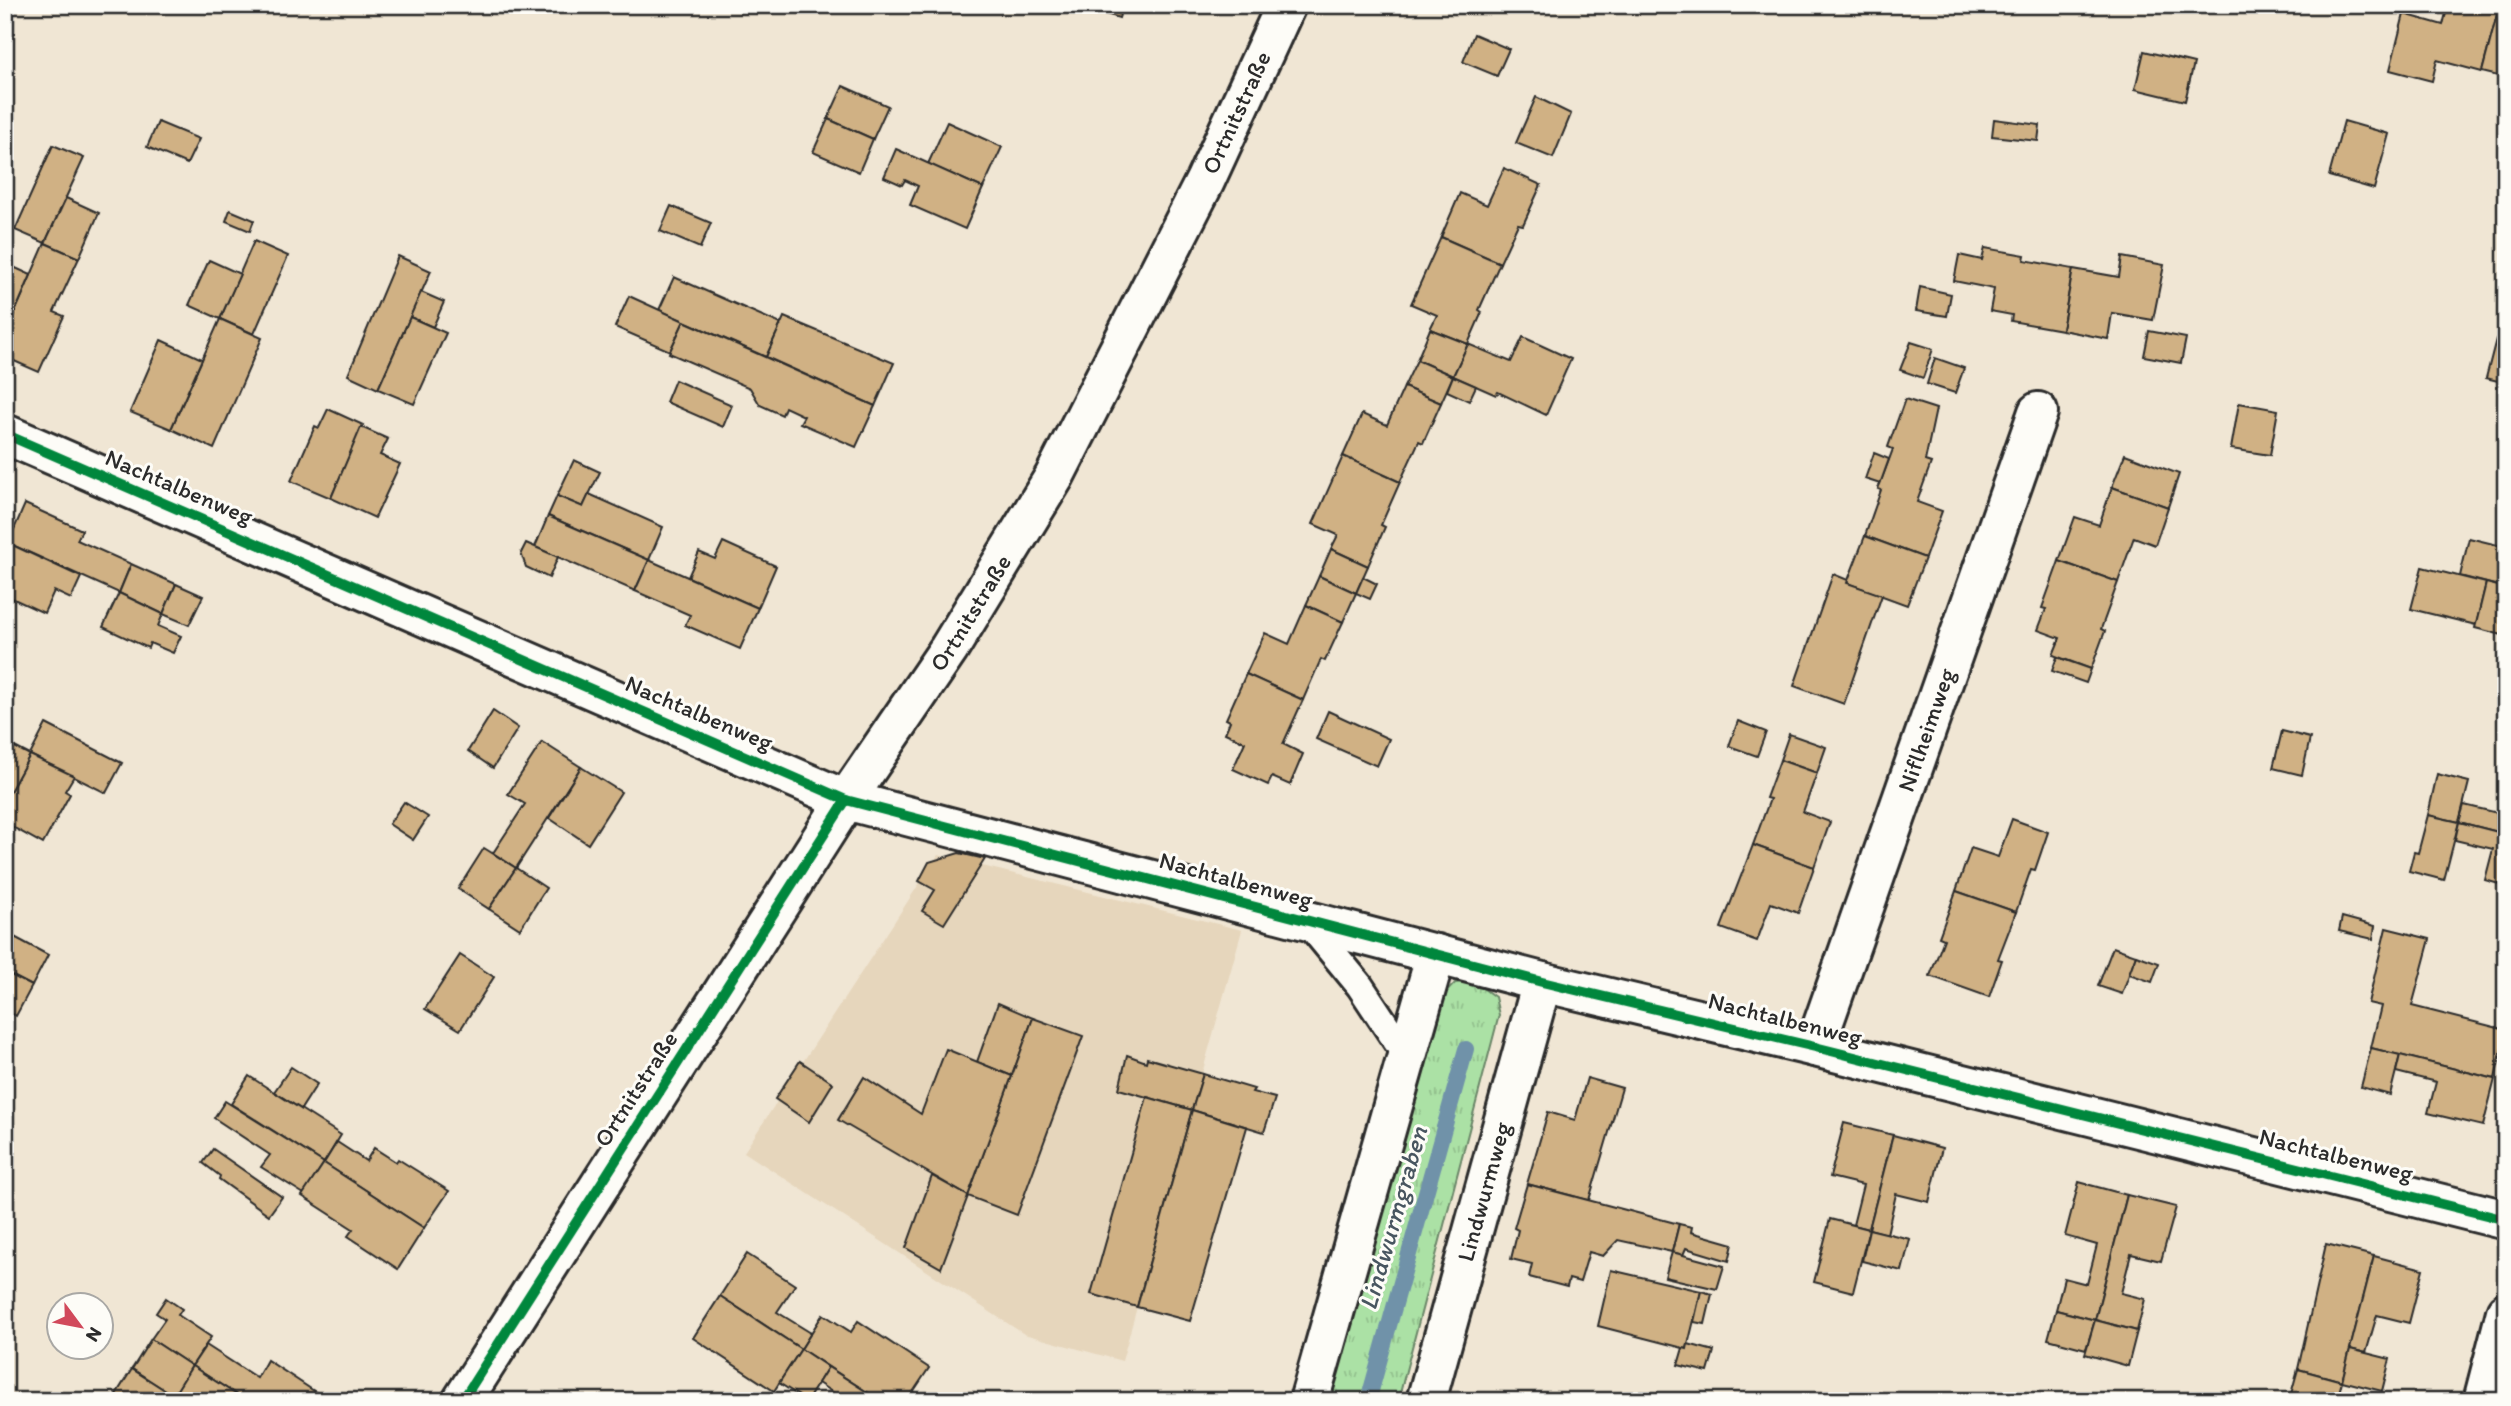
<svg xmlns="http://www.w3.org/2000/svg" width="2511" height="1406" viewBox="0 0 2511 1406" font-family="Itim,sans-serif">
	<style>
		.built { fill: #e6d6bc }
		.grass { fill: url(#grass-tufts); stroke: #6b8668; stroke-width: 2 }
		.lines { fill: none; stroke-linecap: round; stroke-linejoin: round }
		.stream { stroke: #6f92a9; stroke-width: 16 }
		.building { fill: #d0b184; stroke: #2b2b2b; stroke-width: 2 }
		.lane-casing { stroke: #2b2b2b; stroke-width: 32 }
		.street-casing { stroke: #2b2b2b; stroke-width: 44 }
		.secondary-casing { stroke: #2b2b2b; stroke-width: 44 }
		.lane { stroke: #fdfcf7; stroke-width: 26 }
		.street { stroke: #fdfcf7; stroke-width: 38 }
		.secondary { stroke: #fdfcf7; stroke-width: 38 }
		.cycleway-casing { stroke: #fdfcf7; stroke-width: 15 }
		.cycleway { stroke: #00873e; stroke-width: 10 }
		.labels { text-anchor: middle; stroke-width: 6; stroke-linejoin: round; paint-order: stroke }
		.street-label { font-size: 24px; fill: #2b2b2b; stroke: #fdfcf7 }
		.water-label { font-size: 26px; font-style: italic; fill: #485660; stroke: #fdfcf7 }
	</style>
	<defs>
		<pattern id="grass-tufts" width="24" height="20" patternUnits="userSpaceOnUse" patternTransform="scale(1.75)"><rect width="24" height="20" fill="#abe1a5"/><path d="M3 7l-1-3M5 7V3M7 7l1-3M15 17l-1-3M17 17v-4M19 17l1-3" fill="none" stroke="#93c18e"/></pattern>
	</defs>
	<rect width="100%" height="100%" fill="#f0e6d4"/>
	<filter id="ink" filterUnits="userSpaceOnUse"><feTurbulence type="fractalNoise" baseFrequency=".0143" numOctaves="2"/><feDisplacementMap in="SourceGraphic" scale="14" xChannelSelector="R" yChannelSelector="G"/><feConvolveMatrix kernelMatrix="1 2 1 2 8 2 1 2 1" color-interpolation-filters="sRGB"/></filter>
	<g filter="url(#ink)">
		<path class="built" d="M 938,855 L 1242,930 L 1122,1361 L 1024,1334 L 744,1152 Z"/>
		<path class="grass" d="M 1473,981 L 1495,997 L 1499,1015 L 1398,1401 L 1324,1401 L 1436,1003 L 1455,983 Z"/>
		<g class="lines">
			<path class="stream" d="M 1368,1401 L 1466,1049"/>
		</g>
		<g class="building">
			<path d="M 1091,5 L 1123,5 L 1119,18 L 1090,9 Z"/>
			<path d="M 2448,5 L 2476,5 L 2498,11 L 2482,72 L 2437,60 L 2432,81 L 2390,70 L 2404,14 L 2443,25 Z"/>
			<path d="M 2498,11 L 2506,13 L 2506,78 L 2482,72 Z"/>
			<path d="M 1474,34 L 1509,49 L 1497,76 L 1463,62 Z"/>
			<path d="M 2144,51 L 2194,63 L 2185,101 L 2135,89 Z"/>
			<path d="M 843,86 L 888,106 L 873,139 L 828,119 Z"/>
			<path d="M 1536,97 L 1571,114 L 1553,158 L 1516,143 Z"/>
			<path d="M 828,119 L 873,139 L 859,172 L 813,152 Z"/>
			<path d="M 1994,119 L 2040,125 L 2038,141 L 1992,136 Z"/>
			<path d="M 2344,121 L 2389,134 L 2374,189 L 2329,176 Z"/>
			<path d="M 158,122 L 199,139 L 187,164 L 147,147 Z"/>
			<path d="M 947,122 L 1002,147 L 983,188 L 928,164 Z"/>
			<path d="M 53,145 L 84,158 L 45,243 L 15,230 Z"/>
			<path d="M 896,149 L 983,188 L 965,229 L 910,205 L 918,186 L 905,180 L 902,185 L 884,177 Z"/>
			<path d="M 1504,168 L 1541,185 L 1523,225 L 1518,224 L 1500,263 L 1441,237 L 1460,193 L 1487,205 Z"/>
			<path d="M 66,198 L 99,213 L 79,258 L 45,243 Z"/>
			<path d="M 671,206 L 711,223 L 700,248 L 660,231 Z"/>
			<path d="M 230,210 L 254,220 L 250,231 L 226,221 Z"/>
			<path d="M 1441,237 L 1500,263 L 1479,310 L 1482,312 L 1468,344 L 1430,329 L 1437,315 L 1411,304 Z"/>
			<path d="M 254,241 L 288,256 L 254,334 L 220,319 Z"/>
			<path d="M 45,243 L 79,258 L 54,312 L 64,316 L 39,372 L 5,357 L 5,335 Z"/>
			<path d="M 1985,248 L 2025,255 L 2024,260 L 2073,269 L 2062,330 L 2011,321 L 2012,315 L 1990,311 L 1994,289 L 1954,281 L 1959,255 L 1982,260 Z"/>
			<path d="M 398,256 L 431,271 L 378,389 L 348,375 Z"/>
			<path d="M 2122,257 L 2164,265 L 2153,320 L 2112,313 L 2108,339 L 2062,330 L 2073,269 L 2119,277 Z"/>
			<path d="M 209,260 L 240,274 L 220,319 L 189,305 Z"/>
			<path d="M 9,265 L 31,275 L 5,335 L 5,274 Z"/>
			<path d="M 674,277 L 781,324 L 766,357 L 659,310 Z"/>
			<path d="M 1920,287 L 1951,294 L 1947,316 L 1916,311 Z"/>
			<path d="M 421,292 L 444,302 L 433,327 L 410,317 Z"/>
			<path d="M 629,296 L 684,321 L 670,351 L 615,327 Z"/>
			<path d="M 410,317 L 446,333 L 414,404 L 378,389 Z"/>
			<path d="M 784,317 L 894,363 L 875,406 L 766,357 Z"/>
			<path d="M 220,319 L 262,338 L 214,449 L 171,429 Z"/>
			<path d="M 684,321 L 875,406 L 856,447 L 800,423 L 804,416 L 785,407 L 782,415 L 760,405 L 750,388 L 669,353 Z"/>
			<path d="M 1430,329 L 1468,344 L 1453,376 L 1417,360 Z"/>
			<path d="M 2149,331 L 2186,338 L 2181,363 L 2144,356 Z"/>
			<path d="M 1523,337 L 1571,359 L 1546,415 L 1498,392 L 1496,395 L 1453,376 L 1468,344 L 1511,362 Z"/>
			<path d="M 2496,339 L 2506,341 L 2506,368 L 2502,382 L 2486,378 Z"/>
			<path d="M 161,340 L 202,359 L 171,429 L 130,412 Z"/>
			<path d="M 1911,342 L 1933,349 L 1923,378 L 1900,370 Z"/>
			<path d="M 1935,358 L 1964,368 L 1955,393 L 1927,384 Z"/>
			<path d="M 1417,360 L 1453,376 L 1441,403 L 1404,387 Z"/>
			<path d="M 1453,376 L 1476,386 L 1469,401 L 1447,391 Z"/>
			<path d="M 675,380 L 732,405 L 723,427 L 666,402 Z"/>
			<path d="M 1404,387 L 1441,403 L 1423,443 L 1419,441 L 1400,482 L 1343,456 L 1362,414 L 1387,425 Z"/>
			<path d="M 1905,399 L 1936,409 L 1925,461 L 1931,463 L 1917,502 L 1942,511 L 1925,558 L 1865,536 L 1881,490 L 1878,489 L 1893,449 L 1888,447 Z"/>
			<path d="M 2239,403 L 2278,410 L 2270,455 L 2231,449 Z"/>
			<path d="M 328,409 L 363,425 L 331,498 L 291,481 L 315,426 L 319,428 Z"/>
			<path d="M 361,427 L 388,439 L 380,455 L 400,464 L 375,518 L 331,498 Z"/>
			<path d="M 1874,453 L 1889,459 L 1880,484 L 1865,479 Z"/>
			<path d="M 2125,454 L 2179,474 L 2168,507 L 2112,487 Z"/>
			<path d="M 1343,456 L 1400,482 L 1381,525 L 1385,527 L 1368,566 L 1331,549 L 1338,535 L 1313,524 Z"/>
			<path d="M 574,460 L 600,472 L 583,507 L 557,496 Z"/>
			<path d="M 2112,487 L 2168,507 L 2155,545 L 2134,537 L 2118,582 L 2059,561 L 2075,517 L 2099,525 Z"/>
			<path d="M 589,494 L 663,527 L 649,560 L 548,516 L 557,496 L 583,507 Z"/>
			<path d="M 25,504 L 82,530 L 77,540 L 131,564 L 119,593 L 8,543 Z"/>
			<path d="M 548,516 L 649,560 L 635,591 L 535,547 Z"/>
			<path d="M 1865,536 L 1925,558 L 1907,605 L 1847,583 Z"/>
			<path d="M 2469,538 L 2506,547 L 2506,588 L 2460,576 Z"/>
			<path d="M 723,542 L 776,566 L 758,608 L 688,577 L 699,552 L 715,559 Z"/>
			<path d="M 8,543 L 81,577 L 71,599 L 54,591 L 44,613 L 5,595 L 5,549 Z"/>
			<path d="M 526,543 L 558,557 L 549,578 L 526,567 L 521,553 Z"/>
			<path d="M 1331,549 L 1368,566 L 1356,593 L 1319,576 Z"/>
			<path d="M 649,560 L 758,608 L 740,649 L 685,625 L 690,615 L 635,591 Z"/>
			<path d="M 2059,561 L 2118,582 L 2101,629 L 2105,631 L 2091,669 L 2053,655 L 2060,638 L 2038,630 L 2046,609 L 2042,608 Z"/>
			<path d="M 131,564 L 176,584 L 163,614 L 119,593 Z"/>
			<path d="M 2422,567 L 2486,583 L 2476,625 L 2411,609 Z"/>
			<path d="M 1833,574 L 1848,580 L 1847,583 L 1882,595 L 1844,704 L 1794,686 Z"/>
			<path d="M 1319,576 L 1356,593 L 1343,622 L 1306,605 Z"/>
			<path d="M 1363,577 L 1377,584 L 1370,599 L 1356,593 Z"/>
			<path d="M 2486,583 L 2506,588 L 2506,636 L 2475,628 Z"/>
			<path d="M 176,584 L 203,596 L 189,625 L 163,614 Z"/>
			<path d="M 119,593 L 163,614 L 158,626 L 181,636 L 173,653 L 150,643 L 148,648 L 103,627 Z"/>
			<path d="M 1306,605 L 1343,622 L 1325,661 L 1321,659 L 1303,700 L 1246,674 L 1265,633 L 1289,644 Z"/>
			<path d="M 2057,657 L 2091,669 L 2086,683 L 2052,671 Z"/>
			<path d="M 1246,674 L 1303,700 L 1283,744 L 1303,754 L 1290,785 L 1272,777 L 1268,785 L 1233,769 L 1245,742 L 1225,733 L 1230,721 L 1226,719 Z"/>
			<path d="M 493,711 L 518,728 L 493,768 L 468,751 Z"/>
			<path d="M 1328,711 L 1389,739 L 1377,766 L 1316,739 Z"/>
			<path d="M 1738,721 L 1766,732 L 1757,756 L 1729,746 Z"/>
			<path d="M 46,724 L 122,763 L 106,793 L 30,755 Z"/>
			<path d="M 2282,731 L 2310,738 L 2302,775 L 2273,768 Z"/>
			<path d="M 1789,734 L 1826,747 L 1817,773 L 1780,760 Z"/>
			<path d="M 5,742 L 30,755 L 5,801 Z"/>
			<path d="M 542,742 L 581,767 L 516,868 L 493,853 L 525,804 L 508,794 Z"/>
			<path d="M 30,755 L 74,776 L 65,791 L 70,794 L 43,844 L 5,823 L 5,801 Z"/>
			<path d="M 1780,760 L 1817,773 L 1803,812 L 1830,822 L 1814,867 L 1753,845 L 1770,799 L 1766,798 Z"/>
			<path d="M 581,767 L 621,792 L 588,844 L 549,818 Z"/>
			<path d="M 2437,774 L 2469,782 L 2459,822 L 2428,815 Z"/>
			<path d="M 2506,799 L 2506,834 L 2459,822 L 2464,805 L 2502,814 Z"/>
			<path d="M 404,802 L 428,817 L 413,840 L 389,824 Z"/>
			<path d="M 2428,815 L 2459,822 L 2444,880 L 2409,871 L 2414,852 L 2418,853 Z"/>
			<path d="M 2012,819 L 2048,832 L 2035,870 L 2031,869 L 2016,912 L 1956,891 L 1971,848 L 1998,857 Z"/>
			<path d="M 2459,822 L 2506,834 L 2506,886 L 2485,880 L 2493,849 L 2455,840 Z"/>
			<path d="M 1753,845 L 1814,867 L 1798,913 L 1771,903 L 1757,941 L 1721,928 Z"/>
			<path d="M 484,848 L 516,868 L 489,909 L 458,889 Z"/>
			<path d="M 959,853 L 985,859 L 944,924 L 922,911 L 935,890 L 919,881 L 929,862 Z"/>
			<path d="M 516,868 L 546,888 L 520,929 L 489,909 Z"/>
			<path d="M 1956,891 L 2016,912 L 1998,959 L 2002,960 L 1989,997 L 1930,976 L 1944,939 L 1939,937 Z"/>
			<path d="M 2342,917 L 2375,926 L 2373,939 L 2339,931 Z"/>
			<path d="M 2386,928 L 2430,939 L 2412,1006 L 2506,1030 L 2495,1079 L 2371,1048 L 2381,1006 L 2368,1003 Z"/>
			<path d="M 5,932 L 48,955 L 32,986 L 5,972 Z"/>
			<path d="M 2113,947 L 2136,955 L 2122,994 L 2098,986 Z"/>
			<path d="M 460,955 L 494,977 L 460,1030 L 425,1009 Z"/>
			<path d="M 2136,955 L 2159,963 L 2152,982 L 2129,974 Z"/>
			<path d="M 5,972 L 32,986 L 16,1016 L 5,1010 Z"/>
			<path d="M 998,1003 L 1033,1018 L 1012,1076 L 977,1062 Z"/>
			<path d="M 1033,1018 L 1083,1036 L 1017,1215 L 968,1196 Z"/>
			<path d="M 2371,1048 L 2400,1055 L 2390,1095 L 2361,1087 Z"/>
			<path d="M 946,1049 L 1012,1076 L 968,1196 L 838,1120 L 864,1077 L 921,1114 Z"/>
			<path d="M 1127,1055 L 1146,1062 L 1147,1058 L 1203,1074 L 1192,1110 L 1119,1089 Z"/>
			<path d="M 2400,1055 L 2495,1079 L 2483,1126 L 2428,1113 L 2436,1082 L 2396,1072 Z"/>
			<path d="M 800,1061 L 833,1083 L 809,1122 L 775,1099 Z"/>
			<path d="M 291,1067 L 317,1084 L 301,1109 L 274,1092 Z"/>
			<path d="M 1203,1074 L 1254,1089 L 1252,1092 L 1275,1098 L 1264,1132 L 1192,1110 Z"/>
			<path d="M 249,1076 L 341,1135 L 324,1163 L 231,1104 Z"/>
			<path d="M 1587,1078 L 1622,1088 L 1589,1200 L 1527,1184 L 1548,1112 L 1575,1120 Z"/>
			<path d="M 1147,1097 L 1192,1110 L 1137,1307 L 1091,1294 Z"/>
			<path d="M 225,1101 L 324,1163 L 304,1194 L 261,1167 L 270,1155 L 214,1118 Z"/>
			<path d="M 1192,1110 L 1247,1127 L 1190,1321 L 1137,1307 Z"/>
			<path d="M 1844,1123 L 1893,1135 L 1869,1229 L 1853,1225 L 1863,1185 L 1830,1177 Z"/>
			<path d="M 1893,1135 L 1942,1148 L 1929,1202 L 1896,1194 L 1887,1234 L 1869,1229 Z"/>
			<path d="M 337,1142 L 366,1161 L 374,1148 L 396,1162 L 398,1159 L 449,1191 L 424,1228 L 324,1163 Z"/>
			<path d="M 213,1149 L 282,1197 L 269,1215 L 219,1179 L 220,1176 L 203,1163 Z"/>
			<path d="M 324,1163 L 424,1228 L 398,1269 L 348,1236 L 353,1229 L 302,1196 Z"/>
			<path d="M 932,1176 L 968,1196 L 941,1268 L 906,1248 Z"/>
			<path d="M 2079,1182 L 2127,1195 L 2095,1320 L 2056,1310 L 2064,1278 L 2087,1284 L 2097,1245 L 2065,1236 Z"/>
			<path d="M 1527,1184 L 1679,1224 L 1672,1252 L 1618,1240 L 1603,1256 L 1589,1252 L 1580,1282 L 1569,1279 L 1567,1287 L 1529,1277 L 1532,1264 L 1511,1259 L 1518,1230 L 1514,1228 Z"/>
			<path d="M 2127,1195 L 2176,1207 L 2161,1261 L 2131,1254 L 2121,1293 L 2145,1299 L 2137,1331 L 2095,1320 Z"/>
			<path d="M 1830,1219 L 1869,1229 L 1853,1292 L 1814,1282 Z"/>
			<path d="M 1679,1224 L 1692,1227 L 1691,1232 L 1733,1244 L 1729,1261 L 1686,1248 L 1683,1255 L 1672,1252 Z"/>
			<path d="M 1869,1229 L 1910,1239 L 1902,1271 L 1862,1261 Z"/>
			<path d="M 2326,1244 L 2374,1256 L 2342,1381 L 2298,1369 Z"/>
			<path d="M 1672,1252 L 1724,1266 L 1717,1289 L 1665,1277 Z"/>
			<path d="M 747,1254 L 795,1285 L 777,1312 L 811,1333 L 801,1349 L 720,1296 Z"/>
			<path d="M 2374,1256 L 2423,1269 L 2409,1323 L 2377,1315 L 2366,1353 L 2350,1349 Z"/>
			<path d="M 1611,1270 L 1701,1291 L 1687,1349 L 1598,1326 Z"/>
			<path d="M 1701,1291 L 1712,1294 L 1705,1324 L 1694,1322 Z"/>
			<path d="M 720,1296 L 801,1349 L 774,1391 L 693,1338 Z"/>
			<path d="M 166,1298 L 182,1309 L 178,1315 L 211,1337 L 192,1366 L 151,1339 L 165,1319 L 156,1313 Z"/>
			<path d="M 2056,1310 L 2095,1320 L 2086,1349 L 2048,1339 Z"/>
			<path d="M 823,1314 L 851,1332 L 858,1321 L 929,1368 L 907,1401 L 881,1401 L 801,1349 Z"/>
			<path d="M 2095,1320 L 2137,1331 L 2128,1366 L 2085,1354 Z"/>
			<path d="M 151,1339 L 192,1366 L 174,1396 L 132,1369 Z"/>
			<path d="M 1688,1344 L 1714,1351 L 1708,1372 L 1678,1365 L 1683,1348 L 1687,1349 Z"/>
			<path d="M 206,1345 L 257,1378 L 267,1360 L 317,1393 L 312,1401 L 246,1401 L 192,1366 Z"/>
			<path d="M 801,1349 L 828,1367 L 807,1401 L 779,1383 Z"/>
			<path d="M 2350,1349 L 2390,1359 L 2382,1391 L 2342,1381 Z"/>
			<path d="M 192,1366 L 246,1401 L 170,1401 Z"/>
			<path d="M 828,1367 L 881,1401 L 846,1401 L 818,1383 Z"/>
			<path d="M 132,1369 L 174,1396 L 170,1401 L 123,1401 L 115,1396 Z"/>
			<path d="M 2298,1369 L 2342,1381 L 2337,1401 L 2289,1401 Z"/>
		</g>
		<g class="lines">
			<g class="lane-casing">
				<path id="lane" d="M 1305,919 L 1360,986 L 1407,1057"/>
			</g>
			<g class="street-casing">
				<g id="street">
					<path d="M 5,434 L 846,800 L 1542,982 L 1815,1047 L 2506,1220"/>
					<path id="s1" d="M 1815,1047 L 2038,412"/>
					<path d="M 1309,1401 L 1436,954"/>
					<path id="s2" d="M 1426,1401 L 1542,982"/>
					<path d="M 2483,1401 L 2506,1312"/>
				</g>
			</g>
			<g class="secondary-casing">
				<g id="secondary">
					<path id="s3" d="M 462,1401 L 846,800 L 949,649 L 1054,477 L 1205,181 L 1286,5"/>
				</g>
			</g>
			<use href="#lane" class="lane"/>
			<use href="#street" class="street"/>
			<use href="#secondary" class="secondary"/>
			<g class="cycleway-casing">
				<g id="cycleway">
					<path d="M 5,434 L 846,800 L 1542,982 L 1815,1047 L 2506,1220"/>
					<path d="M 462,1401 L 846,800"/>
				</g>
			</g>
			<use href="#cycleway" class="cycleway"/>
		</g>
	</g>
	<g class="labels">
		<g class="street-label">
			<text dy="8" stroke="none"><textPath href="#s3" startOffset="1505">Ortnitstraße</textPath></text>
			<text transform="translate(179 487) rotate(23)" y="8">Nachtalbenweg</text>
			<text dy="8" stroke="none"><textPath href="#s3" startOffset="938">Ortnitstraße</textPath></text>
			<text transform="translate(699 713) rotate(23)" y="8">Nachtalbenweg</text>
			<text dy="8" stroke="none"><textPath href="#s1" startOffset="336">Niflheimweg</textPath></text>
			<text transform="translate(1236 880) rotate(15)" y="8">Nachtalbenweg</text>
			<text transform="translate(1785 1019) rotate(14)" y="8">Nachtalbenweg</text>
			<text transform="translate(636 1089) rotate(-57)" y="8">Ortnitstraße</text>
			<text transform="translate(2336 1155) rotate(14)" y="8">Nachtalbenweg</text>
			<text dy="8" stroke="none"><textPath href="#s2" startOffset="217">Lindwurmweg</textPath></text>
		</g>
		<g class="water-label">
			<text transform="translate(1393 1218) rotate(-74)" y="9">Lindwurmgraben</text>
		</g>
	</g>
	<rect width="2511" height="1406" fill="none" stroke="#fdfcf7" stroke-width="28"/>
	<rect x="14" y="14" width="2483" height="1378" fill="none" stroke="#2b2b2b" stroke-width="2.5" filter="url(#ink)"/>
	<g transform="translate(80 1326) rotate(122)"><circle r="33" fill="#fdfcf7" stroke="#a9a8a5" stroke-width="2"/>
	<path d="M0-5L12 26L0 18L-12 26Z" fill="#d1495b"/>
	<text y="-10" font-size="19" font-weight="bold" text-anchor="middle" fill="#2b2b2b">N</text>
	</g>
</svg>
